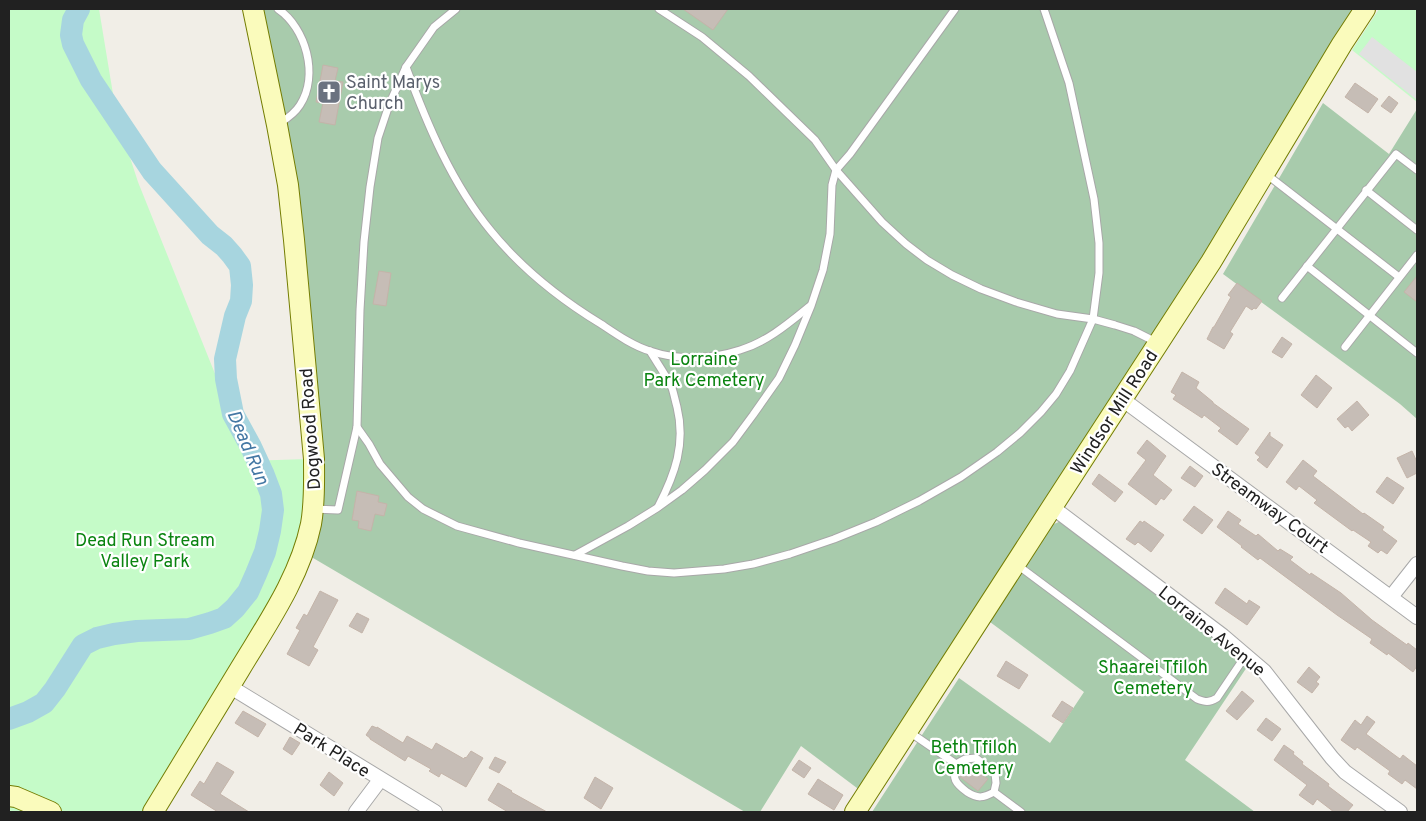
<svg xmlns="http://www.w3.org/2000/svg" width="1426" height="821" viewBox="0 0 1426 821" font-family="Overpass,sans-serif">
	<style>
		.cemetery { fill: #a8cbac }
		.park { fill: #c5fbc8 }
		.parking { fill: #e1e1e1 }
		.lines { fill: none; stroke-linecap: round; stroke-linejoin: round }
		.river { stroke: #a7d5df; stroke-width: 22 }
		.building { fill: #c6bdb6; stroke: #c4b4a9 }
		.lane-casing { stroke: #a8a8a8; stroke-width: 9 }
		.street-casing { stroke: #a8a8a8; stroke-width: 16 }
		.secondary-casing { stroke: #747d03; stroke-width: 22 }
		.lane { stroke: #fff; stroke-width: 7 }
		.street { stroke: #fff; stroke-width: 14 }
		.secondary { stroke: #fafbbc; stroke-width: 20 }
		.labels { text-anchor: middle; stroke-width: 4.5; stroke-linejoin: round; paint-order: stroke }
		.worship-label { font-size: 18px; fill: #5b616d; stroke: #fff; text-anchor: start }
		.park-label { font-size: 18px; fill: #0a8410; stroke: #fff }
		.street-label { font-size: 18px; fill: #212121; stroke: #fff }
		.water-label { font-size: 19px; font-style: italic; fill: #4478a4; stroke: #fff }
	</style>
	<rect width="100%" height="100%" fill="#f1eee7"/>
	<g class="cemetery">
		<path d="M 259,9 L 1357,9 L 1206,258 L 861,791 L 801,746 L 760,812 L 745,812 L 308,555 L 317,524 Z"/>
		<path d="M 1323,103 L 1389,154 L 1417,109 L 1417,419 L 1400,404 L 1223,274 Z"/>
		<path d="M 1061,521 L 1249,664 L 1185,760 L 1255,812 L 872,812 L 959,678 L 1050,743 L 1084,692 L 990,622 L 1048,531 L 1054,524 Z"/>
	</g>
	<g class="park">
		<path d="M 9,9 L 99,9 L 113,94 L 122,133 L 138,182 L 250,461 L 308,459 L 306,519 L 283,582 L 145,812 L 9,812 Z"/>
		<path d="M 1379,9 L 1417,9 L 1417,102 L 1352,50 Z"/>
	</g>
	<path class="parking" d="M 1372,37 L 1417,72 L 1417,100 L 1359,54 Z"/>
	<g class="lines">
		<path class="river" d="M 9,719 L 28,712 L 44,703 L 55,689 L 83,645 L 97,638 L 114,634 L 137,631 L 189,629 L 210,623 L 224,618 L 235,608 L 248,592 L 256,574 L 265,552 L 270,531 L 273,510 L 271,494 L 263,473 L 251,447 L 233,414 L 226,379 L 225,359 L 235,316 L 241,301 L 242,285 L 240,266 L 232,255 L 224,246 L 210,235 L 152,171 L 91,80 L 73,44 L 71,35 L 73,20 L 79,9"/>
	</g>
	<g class="building">
		<path d="M 683,9 L 728,9 L 713,30 Z"/>
		<path d="M 323,65 L 338,68 L 335,81 L 343,82 L 335,125 L 319,122 L 323,103 L 316,102 Z"/>
		<path d="M 1355,83 L 1378,99 L 1368,113 L 1345,97 Z"/>
		<path d="M 1389,96 L 1398,103 L 1391,113 L 1381,106 Z"/>
		<path d="M 379,271 L 391,273 L 386,306 L 373,304 Z"/>
		<path d="M 1417,276 L 1417,302 L 1404,292 Z"/>
		<path d="M 1237,283 L 1262,301 L 1256,309 L 1254,308 L 1252,310 L 1246,306 L 1230,332 L 1233,334 L 1224,349 L 1207,339 L 1213,327 L 1214,327 L 1231,297 L 1228,295 Z"/>
		<path d="M 1282,337 L 1292,344 L 1282,358 L 1272,352 Z"/>
		<path d="M 1182,372 L 1199,382 L 1196,388 L 1213,402 L 1213,403 L 1249,429 L 1237,445 L 1218,431 L 1221,428 L 1204,415 L 1202,418 L 1173,399 L 1176,395 L 1171,392 Z"/>
		<path d="M 1316,375 L 1332,388 L 1317,408 L 1301,395 Z"/>
		<path d="M 1357,401 L 1369,415 L 1352,431 L 1348,426 L 1345,428 L 1337,419 Z"/>
		<path d="M 1270,432 L 1270,436 L 1283,445 L 1267,468 L 1257,460 L 1260,457 L 1255,453 Z"/>
		<path d="M 1147,440 L 1166,456 L 1153,475 L 1172,490 L 1164,500 L 1161,498 L 1156,505 L 1128,484 L 1146,460 L 1137,453 Z"/>
		<path d="M 1412,451 L 1417,462 L 1417,473 L 1407,478 L 1397,458 Z"/>
		<path d="M 1303,460 L 1317,471 L 1313,476 L 1363,514 L 1364,513 L 1384,527 L 1382,530 L 1397,541 L 1387,554 L 1381,550 L 1378,553 L 1368,546 L 1371,542 L 1353,530 L 1352,531 L 1314,503 L 1317,500 L 1299,486 L 1296,490 L 1286,482 Z"/>
		<path d="M 1190,466 L 1203,476 L 1195,487 L 1181,478 Z"/>
		<path d="M 1099,474 L 1123,492 L 1115,502 L 1092,484 Z"/>
		<path d="M 1387,477 L 1404,488 L 1393,504 L 1376,492 Z"/>
		<path d="M 357,491 L 379,496 L 378,502 L 387,504 L 384,516 L 375,514 L 371,531 L 358,528 L 359,521 L 352,520 Z"/>
		<path d="M 1194,506 L 1213,520 L 1202,534 L 1183,520 Z"/>
		<path d="M 1228,511 L 1241,520 L 1238,524 L 1256,536 L 1258,534 L 1278,551 L 1280,549 L 1293,557 L 1290,560 L 1310,575 L 1311,573 L 1341,593 L 1372,620 L 1390,633 L 1407,645 L 1408,643 L 1417,650 L 1417,666 L 1413,672 L 1388,653 L 1387,655 L 1370,643 L 1372,639 L 1337,615 L 1260,558 L 1258,560 L 1241,547 L 1242,546 L 1217,527 Z"/>
		<path d="M 1140,521 L 1143,523 L 1144,521 L 1164,535 L 1151,552 L 1138,542 L 1135,545 L 1126,539 Z"/>
		<path d="M 1225,588 L 1247,604 L 1249,600 L 1260,607 L 1247,625 L 1215,603 Z"/>
		<path d="M 320,591 L 338,600 L 313,647 L 318,650 L 309,666 L 287,654 L 300,630 L 296,628 L 304,614 L 307,616 Z"/>
		<path d="M 357,613 L 369,619 L 362,633 L 349,626 Z"/>
		<path d="M 1006,661 L 1028,675 L 1019,689 L 997,676 Z"/>
		<path d="M 1309,667 L 1320,677 L 1316,682 L 1319,684 L 1312,693 L 1297,682 Z"/>
		<path d="M 1242,691 L 1254,701 L 1237,720 L 1226,711 Z"/>
		<path d="M 1062,701 L 1073,708 L 1063,723 L 1052,716 Z"/>
		<path d="M 243,711 L 266,724 L 258,737 L 235,723 Z"/>
		<path d="M 1367,716 L 1375,722 L 1366,734 L 1400,759 L 1403,755 L 1417,766 L 1417,789 L 1405,780 L 1402,784 L 1388,774 L 1390,771 L 1357,747 L 1355,750 L 1341,740 L 1355,720 L 1361,725 Z"/>
		<path d="M 1266,718 L 1281,729 L 1272,741 L 1257,730 Z"/>
		<path d="M 372,726 L 377,728 L 377,727 L 403,743 L 407,736 L 432,750 L 436,743 L 464,759 L 465,757 L 466,758 L 471,751 L 483,758 L 466,787 L 441,773 L 439,777 L 429,771 L 431,769 L 408,756 L 405,761 L 370,739 L 370,738 L 366,735 Z"/>
		<path d="M 290,737 L 300,743 L 292,755 L 283,749 Z"/>
		<path d="M 1284,745 L 1294,752 L 1293,754 L 1303,762 L 1302,764 L 1329,784 L 1328,786 L 1353,805 L 1347,812 L 1334,812 L 1317,799 L 1313,805 L 1299,795 L 1307,785 L 1274,760 Z"/>
		<path d="M 495,757 L 506,762 L 499,773 L 489,768 Z"/>
		<path d="M 799,760 L 811,768 L 804,778 L 792,770 Z"/>
		<path d="M 217,762 L 234,772 L 220,794 L 249,812 L 218,812 L 191,795 L 200,781 L 204,784 Z"/>
		<path d="M 968,764 L 988,779 L 978,791 L 960,777 L 960,774 Z"/>
		<path d="M 329,772 L 343,783 L 334,796 L 320,785 Z"/>
		<path d="M 595,777 L 613,788 L 601,809 L 584,798 Z"/>
		<path d="M 818,779 L 843,795 L 834,810 L 808,794 Z"/>
		<path d="M 498,783 L 512,791 L 511,792 L 547,812 L 508,812 L 488,800 Z"/>
	</g>
	<g class="lines">
		<g class="lane-casing">
			<g id="lane">
				<path d="M 278,9 C 306,28 319,75 300,105 C 295,113 288,118 280,123"/>
				<path d="M 456,9 L 434,27 L 406,67 L 389,105 L 378,138 L 370,187 L 364,242 L 360,310 L 357,427 L 369,444 L 380,464 L 408,497 L 423,509 L 457,526 L 519,543 L 622,566 L 648,571 L 674,573 L 724,569 L 753,564 L 790,554 L 834,539 L 876,522 L 919,501 L 961,477 L 997,452 L 1020,433 L 1041,412 L 1056,394 L 1070,371 L 1093,319 L 1099,273 L 1099,243 L 1094,199 L 1069,83 L 1044,9"/>
				<path d="M 659,9 L 702,37 L 749,76 L 815,140 L 836,170 L 882,222 L 906,244 L 927,260 L 952,275 L 981,289 L 1016,302 L 1057,314 L 1093,319 L 1115,325 L 1134,331 L 1156,342"/>
				<path d="M 406,67 C 427,124 452,184 491,231 C 522,269 560,299 601,324 C 616,334 633,346 650,351 C 679,361 712,359 740,350 C 767,342 789,323 810,306"/>
				<path d="M 1266,174 L 1399,277"/>
				<path d="M 1366,190 L 1417,230"/>
				<path d="M 1307,266 L 1417,353"/>
				<path d="M 1282,298 L 1396,154 L 1417,170"/>
				<path d="M 1345,347 L 1417,255"/>
				<path d="M 650,351 C 657,363 666,375 672,388 C 674,394 675,400 677,407 C 686,444 675,474 658,507"/>
				<path d="M 313,509 L 338,510 L 357,427"/>
				<path d="M 575,555 L 628,526 L 657,508 L 682,490 L 705,470 L 733,442 L 753,415 L 779,378 L 795,345 L 811,306 L 823,270 L 830,234 L 832,185 L 836,170 L 850,154 L 955,9"/>
				<path d="M 1016,564 L 1197,699 C 1205,702 1209,703 1217,698 L 1246,655"/>
				<path d="M 908,731 L 956,764"/>
				<path d="M 976,758 L 995,773 L 996,783 L 994,792 C 983,798 978,799 967,792 C 955,783 952,779 956,764 L 965,759 Z"/>
				<path d="M 994,792 L 1021,812"/>
			</g>
		</g>
		<g class="street-casing">
			<g id="street">
				<path d="M 1122,399 L 1417,617"/>
				<path d="M 1052,507 L 1223,636 L 1264,671 L 1332,758 L 1345,772 L 1400,812"/>
				<path d="M 1391,597 L 1417,564"/>
				<path d="M 229,686 L 435,812"/>
				<path d="M 356,812 L 380,780"/>
			</g>
		</g>
		<g class="secondary-casing">
			<g id="secondary">
				<path d="M 9,796 L 16,797 L 51,812"/>
				<path d="M 153,812 C 182,765 211,717 240,669 C 267,624 300,577 311,524 C 315,502 314,481 314,459 L 294,240 L 288,185 L 277,125 L 253,9"/>
				<path d="M 855,812 L 1052,507 L 1211,262 L 1342,44 L 1365,9"/>
			</g>
		</g>
		<use href="#lane" class="lane"/>
		<use href="#street" class="street"/>
		<use href="#secondary" class="secondary"/>
	</g>
	<defs>
		<g id="church-square" transform="scale(1.25)"><rect x="-9" y="-9" width="18" height="18" rx="4" fill="#6b7280" stroke="#fff"/><path d="M-1.2-6h2.4v3.5h3.3v2.4h-3.3V6h-2.4V-.1h-3.3v-2.4h3.3Z" fill="#fff"/></g>
	</defs>
	<g fill-rule="evenodd">
		<use href="#church-square" x="329" y="92"/>
	</g>
	<g class="labels">
		<g class="worship-label">
			<text x="346" y="88">Saint Marys<tspan x="346" dy="21">Church</tspan></text>
		</g>
		<g class="park-label">
			<text x="704" y="365">Lorraine<tspan x="704" dy="21">Park Cemetery</tspan></text>
			<text x="145" y="546">Dead Run Stream<tspan x="145" dy="21">Valley Park</tspan></text>
			<text x="1153" y="673">Shaarei Tfiloh<tspan x="1153" dy="21">Cemetery</tspan></text>
			<text x="974" y="753">Beth Tfiloh<tspan x="974" dy="21">Cemetery</tspan></text>
		</g>
		<g class="street-label">
			<text transform="translate(1114 412) rotate(-57)" y="6">Windsor Mill Road</text>
			<text transform="translate(310 429) rotate(-94)" y="6">Dogwood Road</text>
			<text transform="translate(1270 508) rotate(36)" y="6">Streamway Court</text>
			<text transform="translate(1212 631) rotate(39)" y="6">Lorraine Avenue</text>
			<text transform="translate(332 750) rotate(32)" y="6">Park Place</text>
		</g>
		<g class="water-label">
			<text transform="translate(249 447) rotate(67)" y="7">Dead Run</text>
		</g>
	</g>
	<rect width="1426" height="821" fill="none" stroke="#212121" stroke-width="20"/>
</svg>
